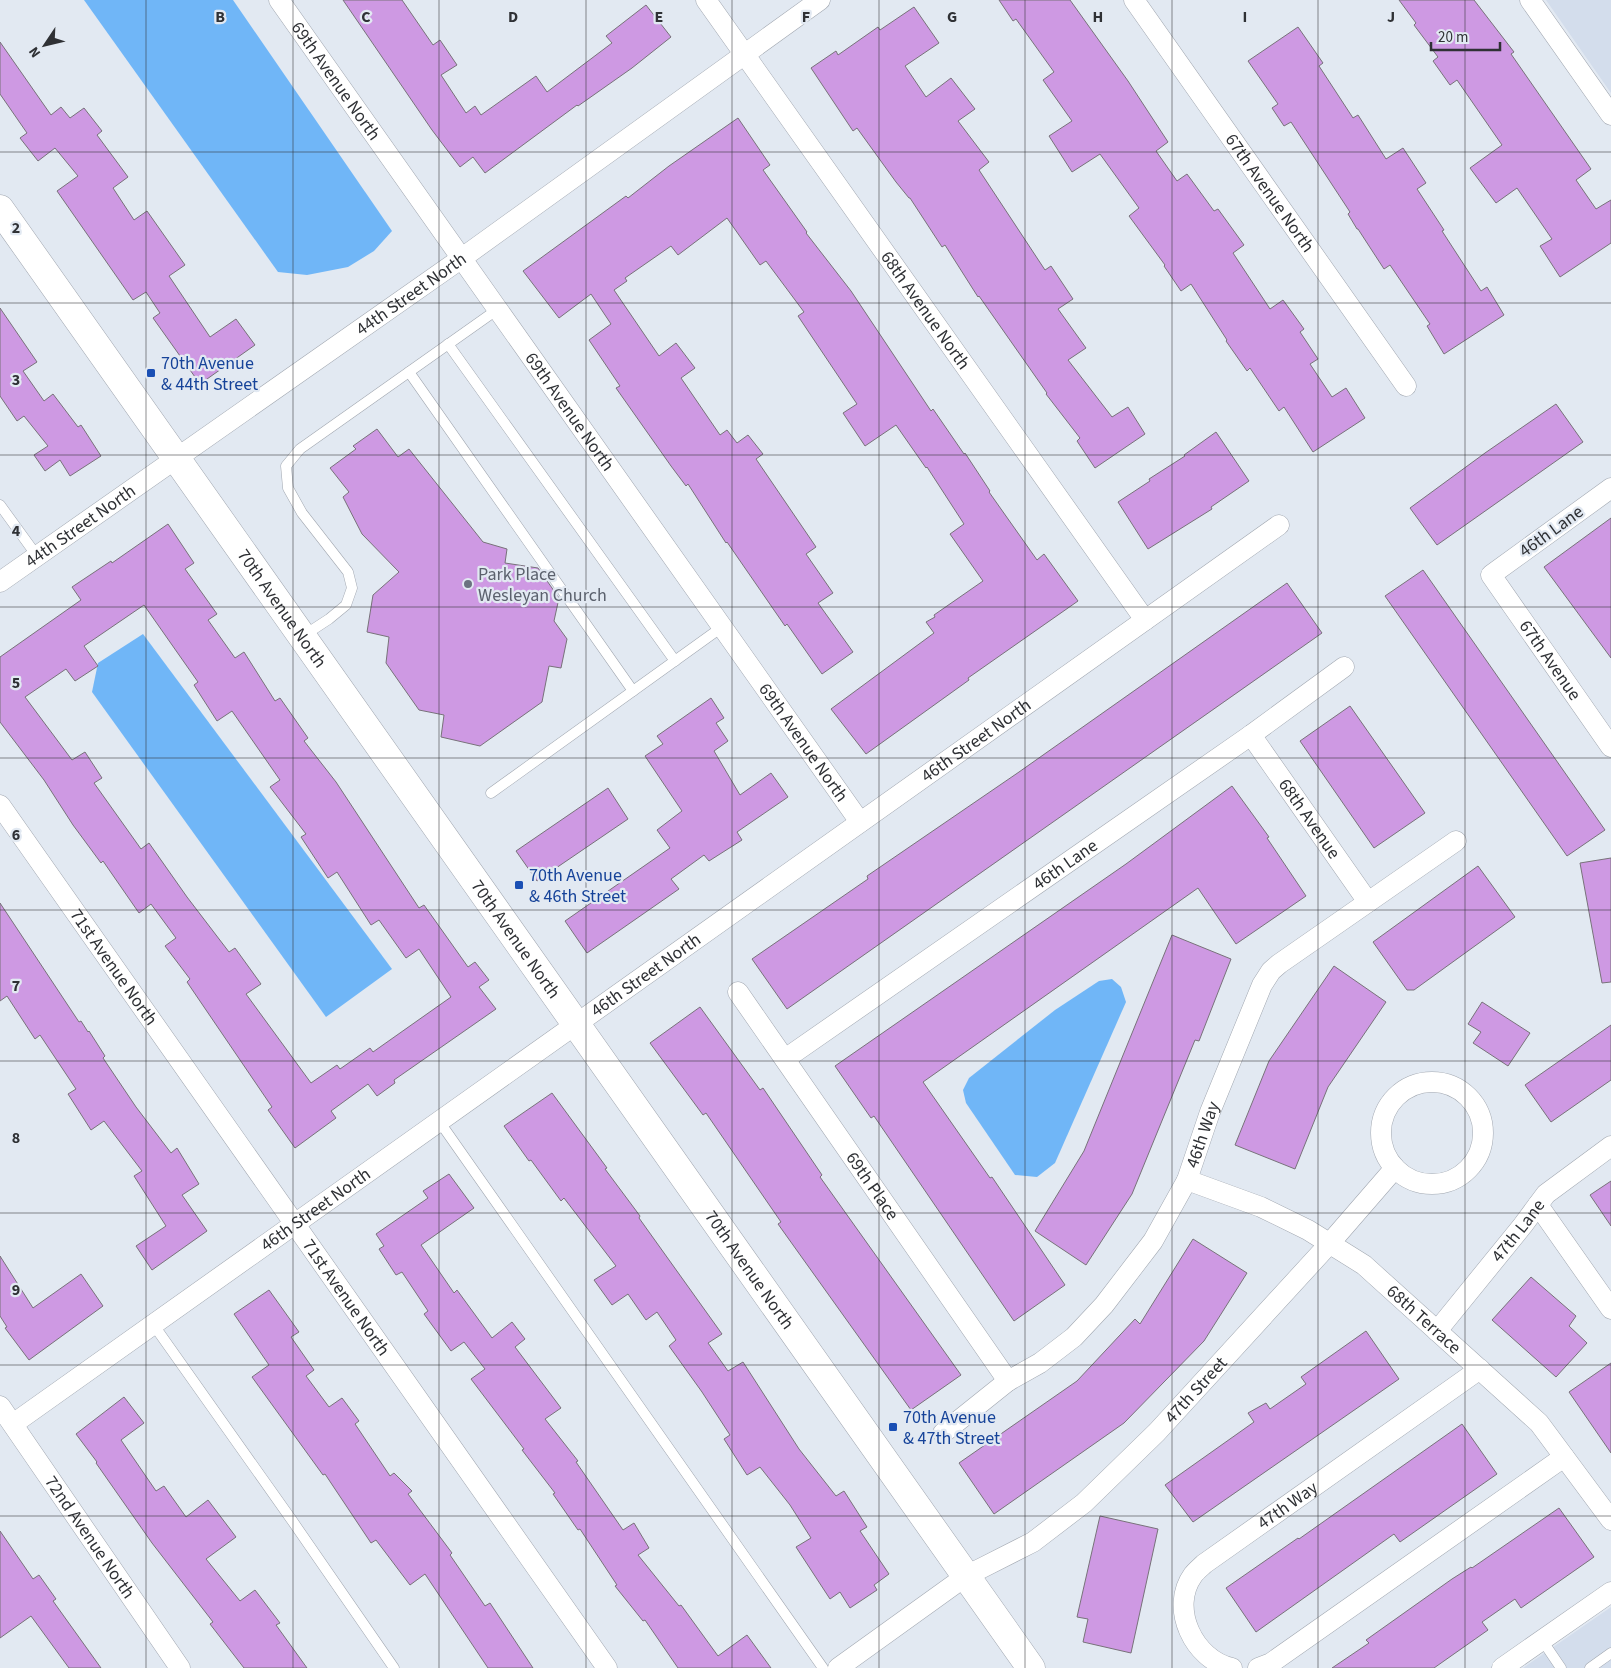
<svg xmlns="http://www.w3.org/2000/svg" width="1611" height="1668" viewBox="0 0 1611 1668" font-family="'Source Sans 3',sans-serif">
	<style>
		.built { fill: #d3ddec }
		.water { fill: #70b6f7 }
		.building { fill: #ce99e3; stroke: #78727a; fill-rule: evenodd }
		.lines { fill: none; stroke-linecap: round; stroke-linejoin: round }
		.lane-casing { stroke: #a1a7b0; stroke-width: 11 }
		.street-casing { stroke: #a1a7b0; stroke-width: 21 }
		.secondary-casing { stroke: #a1a7b0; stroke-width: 29 }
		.lane { stroke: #fff; stroke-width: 10 }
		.street { stroke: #fff; stroke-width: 20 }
		.secondary { stroke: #fff; stroke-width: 28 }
		.grid { fill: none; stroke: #2f3135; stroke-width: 1; stroke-opacity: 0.55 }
		.transit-dot { fill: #1a4fb4; stroke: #e2e9f2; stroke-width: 2 }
		.worship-dot { fill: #6b7280; stroke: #e2e9f2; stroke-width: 2 }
		.labels { text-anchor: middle; stroke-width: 4.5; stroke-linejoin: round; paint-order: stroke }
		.street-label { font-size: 18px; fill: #2f3135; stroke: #e2e9f2 }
		.transit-label { font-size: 18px; fill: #164399; stroke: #e2e9f2; text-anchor: start }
		.worship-label { font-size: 18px; fill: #5b616d; stroke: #e2e9f2; text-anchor: start }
		.grid-label { font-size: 16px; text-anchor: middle; font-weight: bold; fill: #2f3135; stroke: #e2e9f2; stroke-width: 4.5; stroke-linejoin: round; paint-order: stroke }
	</style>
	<rect width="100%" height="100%" fill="#e2e9f2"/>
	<g class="built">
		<path d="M 1546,0 L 1611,0 L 1611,93 Z"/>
		<path d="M 1611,1607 L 1611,1668 L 1523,1668 Z"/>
	</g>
	<g class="water">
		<path d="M 84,0 L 233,0 L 392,231 L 374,251 L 348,267 L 307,275 L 278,272 Z"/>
		<path d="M 143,634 L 392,969 L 326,1017 L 92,692 L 98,663 Z"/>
		<path d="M 1112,979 L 1121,987 L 1126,1002 L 1055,1163 L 1037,1177 L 1015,1175 L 966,1103 L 963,1090 L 969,1078 L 1055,1010 L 1099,981 Z"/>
	</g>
	<g class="building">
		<path d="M 343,0 L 402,0 L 433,45 L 440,40 L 457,65 L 441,75 L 466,113 L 475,106 L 481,115 L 536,76 L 547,92 L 612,43 L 606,36 L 646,5 L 671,37 L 632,68 L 578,106 L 577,105 L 485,173 L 473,157 L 460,167 L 432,130 Z"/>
		<path d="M 999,0 L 1070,0 L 1128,81 L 1168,142 L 1156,151 L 1177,181 L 1187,174 L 1214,211 L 1218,209 L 1244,245 L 1233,253 L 1270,309 L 1283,300 L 1304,329 L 1300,332 L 1318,359 L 1310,364 L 1332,397 L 1346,388 L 1365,418 L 1313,452 L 1284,407 L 1279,411 L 1250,368 L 1247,371 L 1226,341 L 1227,340 L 1191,284 L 1181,291 L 1164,266 L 1165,265 L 1129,216 L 1139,208 L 1100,154 L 1072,172 L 1049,136 L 1072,121 L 1043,80 L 1054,72 L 1016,19 L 1013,21 Z"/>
		<path d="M 1399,0 L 1474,0 L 1514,52 L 1511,54 L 1591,169 L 1576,180 L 1596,209 L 1611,200 L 1611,243 L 1560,277 L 1540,246 L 1552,239 L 1517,188 L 1496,203 L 1470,168 L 1502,145 L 1457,80 L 1450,85 L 1433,61 L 1438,57 L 1414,25 L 1416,23 Z"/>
		<path d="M 914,7 L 939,43 L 905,66 L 926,97 L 951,78 L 975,109 L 958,121 L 989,162 L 979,170 L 1045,270 L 1051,266 L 1073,299 L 1058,309 L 1086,348 L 1068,360 L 1112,417 L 1128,407 L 1145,434 L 1095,468 L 1077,441 L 1080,438 L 1046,394 L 1047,393 L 979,296 L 978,297 L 945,245 L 942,247 L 910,198 L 909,198 L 896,182 L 857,128 L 853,131 L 811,68 L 836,51 L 838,55 L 878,27 L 880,30 Z"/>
		<path d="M 1298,27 L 1323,63 L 1319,66 L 1353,118 L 1358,115 L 1386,159 L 1403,148 L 1426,183 L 1417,189 L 1444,230 L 1442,231 L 1481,291 L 1487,287 L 1504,315 L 1444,354 L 1427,326 L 1430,324 L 1390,265 L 1384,269 L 1358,229 L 1357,229 L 1348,214 L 1350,212 L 1291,122 L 1284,126 L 1272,108 L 1278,104 L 1248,61 Z"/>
		<path d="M 0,42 L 51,115 L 61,107 L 70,118 L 84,108 L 102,131 L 97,135 L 128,177 L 113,188 L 134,220 L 147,211 L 185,265 L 169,276 L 210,337 L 236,319 L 255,345 L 200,384 L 153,318 L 160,313 L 146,292 L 133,300 L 57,191 L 78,176 L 55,148 L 38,161 L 20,138 L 27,133 L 0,94 Z"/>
		<path d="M 738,118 L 770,165 L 763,170 L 807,232 L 806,233 L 851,291 L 931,411 L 933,409 L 964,454 L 965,453 L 990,491 L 989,492 L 1037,560 L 1044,554 L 1078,601 L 968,678 L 969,680 L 866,754 L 831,709 L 934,633 L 926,622 L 935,617 L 934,615 L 983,581 L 950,534 L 964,524 L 927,467 L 926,468 L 896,425 L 865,446 L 843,413 L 857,404 L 798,316 L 804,312 L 766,261 L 760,265 L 727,218 L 678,255 L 671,246 L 625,278 L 627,281 L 614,290 L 659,356 L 676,343 L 695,368 L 681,378 L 720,435 L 727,430 L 737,443 L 748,435 L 763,454 L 756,459 L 816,547 L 806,554 L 833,593 L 818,603 L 853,652 L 822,674 L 787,624 L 785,626 L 727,542 L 726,543 L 688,484 L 686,486 L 671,466 L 616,388 L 620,386 L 589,340 L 611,324 L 591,294 L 559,318 L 523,271 L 626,196 L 628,198 L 669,166 Z"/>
		<path d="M 0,308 L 37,362 L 23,371 L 44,401 L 53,394 L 78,427 L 81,425 L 101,456 L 70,476 L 60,460 L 45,471 L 34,455 L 48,446 L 24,416 L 17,421 L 0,396 Z"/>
		<path d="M 1556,404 L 1583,442 L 1437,545 L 1410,508 L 1485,453 Z"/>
		<path d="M 377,429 L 398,457 L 409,449 L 483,542 L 507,549 L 505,563 L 538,568 L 559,598 L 554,621 L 567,639 L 561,668 L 549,666 L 542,702 L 480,746 L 441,737 L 444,715 L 419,710 L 386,663 L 389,637 L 367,632 L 373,595 L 399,572 L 362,534 L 343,497 L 349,492 L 330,468 L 356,449 L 353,446 Z"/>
		<path d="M 1216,432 L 1249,481 L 1211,507 L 1212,509 L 1148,549 L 1118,502 L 1150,481 L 1149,479 L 1185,456 L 1184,455 Z"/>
		<path d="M 1611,518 L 1611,658 L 1544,567 Z"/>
		<path d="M 168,524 L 194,563 L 185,569 L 217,614 L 208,620 L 235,658 L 244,652 L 275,701 L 280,698 L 308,738 L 304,741 L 336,782 L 419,908 L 424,905 L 468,967 L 475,962 L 489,980 L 479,987 L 496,1009 L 394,1080 L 395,1083 L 377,1096 L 368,1084 L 331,1111 L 336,1118 L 295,1148 L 268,1110 L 272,1107 L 187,982 L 190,979 L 165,946 L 176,938 L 151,904 L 139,913 L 103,861 L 101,863 L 73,825 L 44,780 L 0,722 L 0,657 L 81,600 L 72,587 L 111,561 L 112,563 ZM 144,605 L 198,682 L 194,685 L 217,721 L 232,711 L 280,780 L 270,787 L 306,834 L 301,837 L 328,878 L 337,872 L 371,925 L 379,920 L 406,958 L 419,949 L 451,997 L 373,1052 L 370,1048 L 340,1069 L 337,1065 L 311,1083 L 246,994 L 261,984 L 235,948 L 229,952 L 187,897 L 149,843 L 141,849 L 94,783 L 102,778 L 85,752 L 72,760 L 25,697 L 66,669 L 75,681 L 98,666 L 84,646 Z"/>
		<path d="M 1423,570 L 1605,830 L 1567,856 L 1385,596 Z"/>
		<path d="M 1287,583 L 1322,633 L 787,1009 L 752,959 L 868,879 L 867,876 L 1019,772 Z"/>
		<path d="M 711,698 L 724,718 L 716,723 L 728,741 L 714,751 L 740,795 L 771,773 L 788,797 L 737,832 L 742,840 L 709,861 L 704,855 L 671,879 L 679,889 L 587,953 L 565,921 L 670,848 L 657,830 L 682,811 L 645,756 L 663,744 L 657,736 Z"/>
		<path d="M 1350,706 L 1425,813 L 1374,848 L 1300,741 Z"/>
		<path d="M 1232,786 L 1269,837 L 1267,838 L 1306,896 L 1236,944 L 1198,888 L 923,1082 L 990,1178 L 992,1177 L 1065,1285 L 1014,1321 L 874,1116 L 871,1118 L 835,1066 L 1126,864 Z"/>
		<path d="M 608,788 L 628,819 L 537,881 L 516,851 Z"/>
		<path d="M 1611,858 L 1611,982 L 1602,983 L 1580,863 Z"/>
		<path d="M 1478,866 L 1515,917 L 1414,990 L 1407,990 L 1373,942 Z"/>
		<path d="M 0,903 L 79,1022 L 81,1021 L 88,1032 L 89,1031 L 105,1056 L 103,1058 L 136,1107 L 171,1153 L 177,1148 L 199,1184 L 182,1195 L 207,1231 L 152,1270 L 136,1246 L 166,1226 L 134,1176 L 142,1171 L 104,1121 L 91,1130 L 68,1094 L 76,1089 L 40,1035 L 35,1039 L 7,996 L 0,1001 Z"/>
		<path d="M 1172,935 L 1231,959 L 1199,1041 L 1195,1040 L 1132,1194 L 1086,1265 L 1035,1231 L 1084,1151 Z"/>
		<path d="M 1334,966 L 1386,1002 L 1328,1087 L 1295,1169 L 1235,1145 L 1269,1061 Z"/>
		<path d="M 1482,1002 L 1530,1033 L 1508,1066 L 1473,1043 L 1481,1032 L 1468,1024 Z"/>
		<path d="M 700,1007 L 760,1090 L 763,1088 L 822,1175 L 820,1177 L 961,1375 L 911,1410 L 778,1224 L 781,1222 L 706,1113 L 703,1115 L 650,1043 Z"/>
		<path d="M 1611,1025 L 1611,1080 L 1551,1122 L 1525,1085 Z"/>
		<path d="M 552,1093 L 607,1168 L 605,1169 L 640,1216 L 639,1218 L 722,1334 L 708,1343 L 728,1371 L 743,1362 L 799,1449 L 836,1496 L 844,1491 L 867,1527 L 860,1531 L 889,1574 L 874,1585 L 877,1590 L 850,1608 L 840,1592 L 830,1599 L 796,1547 L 811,1538 L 790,1505 L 760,1467 L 747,1475 L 724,1439 L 730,1435 L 702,1392 L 669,1346 L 676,1340 L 657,1312 L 646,1320 L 628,1294 L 612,1305 L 594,1280 L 616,1266 L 564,1198 L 561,1201 L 531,1160 L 529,1161 L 504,1126 Z"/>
		<path d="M 449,1174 L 474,1208 L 421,1245 L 454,1293 L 457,1290 L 492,1338 L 512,1322 L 525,1339 L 515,1347 L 561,1408 L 545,1419 L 578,1461 L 576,1462 L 623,1530 L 634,1523 L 649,1548 L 638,1555 L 679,1606 L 681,1605 L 718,1656 L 747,1635 L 771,1668 L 678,1668 L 645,1620 L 643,1621 L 615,1586 L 617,1585 L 580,1529 L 578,1530 L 553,1494 L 555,1493 L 522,1450 L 524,1449 L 471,1379 L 485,1369 L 464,1342 L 451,1351 L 424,1314 L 428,1311 L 402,1272 L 396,1275 L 379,1249 L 384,1246 L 376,1234 L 428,1198 L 423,1191 Z"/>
		<path d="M 1611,1181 L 1611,1226 L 1590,1195 Z"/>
		<path d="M 1193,1239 L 1247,1273 L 1204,1341 L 1124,1423 L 994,1514 L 959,1463 L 1077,1381 L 1135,1319 L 1140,1324 Z"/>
		<path d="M 0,1256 L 33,1308 L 81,1274 L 103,1306 L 29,1360 L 5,1328 L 7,1327 L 0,1316 Z"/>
		<path d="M 1531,1277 L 1576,1316 L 1569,1326 L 1587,1343 L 1556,1377 L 1492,1320 Z"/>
		<path d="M 269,1290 L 299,1332 L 291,1337 L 314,1370 L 306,1376 L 329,1407 L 342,1398 L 359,1421 L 355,1424 L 390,1476 L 394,1473 L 412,1491 L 408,1494 L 452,1553 L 450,1555 L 485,1606 L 490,1603 L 533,1668 L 488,1668 L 425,1574 L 410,1585 L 376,1540 L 371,1543 L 325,1474 L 323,1475 L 252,1377 L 269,1365 L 234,1314 Z"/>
		<path d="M 1366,1331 L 1399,1379 L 1193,1522 L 1165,1485 L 1254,1422 L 1248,1413 L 1266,1403 L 1270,1409 L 1306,1384 L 1301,1377 Z"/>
		<path d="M 1611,1363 L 1611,1453 L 1569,1392 Z"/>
		<path d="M 124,1397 L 144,1423 L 121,1440 L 156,1491 L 164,1486 L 186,1517 L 208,1500 L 236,1537 L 206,1559 L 240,1601 L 255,1590 L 280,1623 L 276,1625 L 307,1668 L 244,1668 L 210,1624 L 213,1622 L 152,1543 L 96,1463 L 97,1462 L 76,1434 Z"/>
		<path d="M 1462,1424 L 1497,1474 L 1400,1542 L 1394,1534 L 1256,1632 L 1226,1588 L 1298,1538 L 1299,1539 Z"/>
		<path d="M 1559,1508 L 1594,1557 L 1521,1608 L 1515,1599 L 1482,1622 L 1488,1630 L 1434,1668 L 1332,1668 L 1369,1643 L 1366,1640 L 1452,1579 L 1471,1567 L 1472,1568 Z"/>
		<path d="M 1100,1516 L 1158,1529 L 1131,1653 L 1083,1642 L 1088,1619 L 1077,1617 Z"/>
		<path d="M 0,1531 L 33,1579 L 39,1575 L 56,1599 L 53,1601 L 101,1668 L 69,1668 L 31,1616 L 0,1638 Z"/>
	</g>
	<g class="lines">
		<g class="lane-casing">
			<g id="lane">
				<path d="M 448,344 L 675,661"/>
				<path d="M 409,372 L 633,691"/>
				<path d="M 0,505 L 37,556"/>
				<path d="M 303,636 L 329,619 L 346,605 L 352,588 L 348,572 L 302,513 L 288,488 L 286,466 L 300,449 L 498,309"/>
				<path d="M 491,793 L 722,627"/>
				<path d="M 439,1121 L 823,1668"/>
				<path d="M 153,1324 L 291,1519 L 394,1668"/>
				<path d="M 1542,1640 L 1561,1668"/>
				<path d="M 1590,1668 L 1611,1653"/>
			</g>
		</g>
		<g class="street-casing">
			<g id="street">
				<path id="s1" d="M 279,0 L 860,822"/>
				<path id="s2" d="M 706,0 L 1145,620"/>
				<path id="s3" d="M 1134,0 L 1406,386"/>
				<path d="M 1530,0 L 1611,115"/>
				<path id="s4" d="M 1611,488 L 1491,575 L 1611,747"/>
				<path id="s5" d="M 0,582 L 462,258 L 820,0"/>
				<path id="s6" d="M 1251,735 L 1368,902"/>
				<path id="s7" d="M 0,805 L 607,1668"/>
				<path id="s8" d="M 738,992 L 1008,1381"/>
				<path id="s9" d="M 785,1059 L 1251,735 L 1344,667"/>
				<circle cx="1432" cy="1133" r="51"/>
				<path id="s10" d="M 1187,1180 L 1261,1207 L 1308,1230 L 1364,1265 L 1539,1423 L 1611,1520"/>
				<path d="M 1538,1205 L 1611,1309"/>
				<path id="s11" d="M 1437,1331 L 1523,1225 L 1546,1194 L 1611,1146"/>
				<path id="s12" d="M 0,1406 L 180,1668"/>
				<path id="s13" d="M 13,1424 L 1279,525"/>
				<path id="s14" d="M 943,1433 L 1008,1381 L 1040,1363 L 1074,1337 L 1104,1305 L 1153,1241 L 1187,1180 L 1210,1112 L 1262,985 L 1271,971 L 1279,964 L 1456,841"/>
				<path id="s15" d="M 838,1668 L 966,1576 L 1033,1542 L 1084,1503 L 1157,1432 L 1330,1243 L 1395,1168"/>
				<path id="s16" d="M 1232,1668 C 1194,1660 1169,1608 1193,1575 C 1196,1571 1201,1567 1204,1564 L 1480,1369"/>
				<path d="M 1258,1668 L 1271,1663 L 1564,1457"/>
				<path d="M 1502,1668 L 1611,1592"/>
			</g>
		</g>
		<g class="secondary-casing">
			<g id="secondary">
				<path id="s17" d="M 0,209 L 1031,1668"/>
			</g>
		</g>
		<use href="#lane" class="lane"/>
		<use href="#street" class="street"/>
		<use href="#secondary" class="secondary"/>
	</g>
	<path class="grid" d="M 146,0 L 146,1668M 293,0 L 293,1668M 439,0 L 439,1668M 586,0 L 586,1668M 732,0 L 732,1668M 879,0 L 879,1668M 1025,0 L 1025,1668M 1172,0 L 1172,1668M 1318,0 L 1318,1668M 1465,0 L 1465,1668M 0,152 L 1611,152M 0,303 L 1611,303M 0,455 L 1611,455M 0,607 L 1611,607M 0,758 L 1611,758M 0,910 L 1611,910M 0,1061 L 1611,1061M 0,1213 L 1611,1213M 0,1365 L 1611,1365M 0,1516 L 1611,1516"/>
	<g class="transit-dot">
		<rect x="146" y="368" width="10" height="10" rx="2.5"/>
		<rect x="514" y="880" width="10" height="10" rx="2.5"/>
		<rect x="888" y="1422" width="10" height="10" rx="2.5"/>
	</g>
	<circle class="worship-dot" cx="468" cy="584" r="5"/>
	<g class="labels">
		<g class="street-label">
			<text dy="6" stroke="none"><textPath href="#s1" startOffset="99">69th Avenue North</textPath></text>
			<text dy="6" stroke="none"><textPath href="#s3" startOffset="236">67th Avenue North</textPath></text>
			<text dy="6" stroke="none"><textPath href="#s5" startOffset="502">44th Street North</textPath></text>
			<text dy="6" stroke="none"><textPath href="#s2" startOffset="380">68th Avenue North</textPath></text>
			<text dy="6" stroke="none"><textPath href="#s1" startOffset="504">69th Avenue North</textPath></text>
			<text dy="6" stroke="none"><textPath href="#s5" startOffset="98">44th Street North</textPath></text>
			<text transform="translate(1551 531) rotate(-36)" y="6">46th Lane</text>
			<text dy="6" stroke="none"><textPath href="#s17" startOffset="489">70th Avenue North</textPath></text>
			<text dy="6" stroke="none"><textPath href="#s4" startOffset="252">67th Avenue</textPath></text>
			<text dy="6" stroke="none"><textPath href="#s13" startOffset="1181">46th Street North</textPath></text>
			<text dy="6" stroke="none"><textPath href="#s1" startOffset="909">69th Avenue North</textPath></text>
			<text dy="6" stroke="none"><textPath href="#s6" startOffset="102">68th Avenue</textPath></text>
			<text dy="6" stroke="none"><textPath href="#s9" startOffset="341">46th Lane</textPath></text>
			<text dy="6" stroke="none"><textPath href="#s17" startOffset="894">70th Avenue North</textPath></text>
			<text dy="6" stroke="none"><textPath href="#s7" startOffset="198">71st Avenue North</textPath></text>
			<text dy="6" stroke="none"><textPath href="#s13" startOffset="776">46th Street North</textPath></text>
			<text dy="6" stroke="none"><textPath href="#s14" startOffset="405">46th Way</textPath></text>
			<text dy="6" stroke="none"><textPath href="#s8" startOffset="236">69th Place</textPath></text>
			<text dy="6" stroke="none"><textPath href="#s13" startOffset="371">46th Street North</textPath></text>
			<text dy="6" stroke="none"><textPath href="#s11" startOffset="129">47th Lane</textPath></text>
			<text dy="6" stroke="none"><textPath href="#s17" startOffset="1299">70th Avenue North</textPath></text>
			<text dy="6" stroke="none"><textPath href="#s7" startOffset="602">71st Avenue North</textPath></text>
			<text dy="6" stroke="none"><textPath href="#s10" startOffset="278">68th Terrace</textPath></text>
			<text dy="6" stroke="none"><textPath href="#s15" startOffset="456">47th Street</textPath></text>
			<text dy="6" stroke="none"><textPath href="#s16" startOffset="235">47th Way</textPath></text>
			<text dy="6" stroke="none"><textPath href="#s12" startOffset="159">72nd Avenue North</textPath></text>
		</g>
		<g class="transit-label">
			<text x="161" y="369">70th Avenue<tspan x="161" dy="21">&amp; 44th Street</tspan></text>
			<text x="529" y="881">70th Avenue<tspan x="529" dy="21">&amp; 46th Street</tspan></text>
			<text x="903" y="1423">70th Avenue<tspan x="903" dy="21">&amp; 47th Street</tspan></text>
		</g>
		<g class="worship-label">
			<text x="478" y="580">Park Place<tspan x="478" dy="21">Wesleyan Church</tspan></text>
		</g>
	</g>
	<g class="grid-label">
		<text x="220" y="22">B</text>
		<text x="366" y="22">C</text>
		<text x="513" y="22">D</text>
		<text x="659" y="22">E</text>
		<text x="806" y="22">F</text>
		<text x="952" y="22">G</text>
		<text x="1098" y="22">H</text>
		<text x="1245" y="22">I</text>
		<text x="1391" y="22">J</text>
		<text x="16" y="233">2</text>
		<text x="16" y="385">3</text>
		<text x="16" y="536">4</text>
		<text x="16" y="688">5</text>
		<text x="16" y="840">6</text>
		<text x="16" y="991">7</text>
		<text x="16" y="1143">8</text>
		<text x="16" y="1295">9</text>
	</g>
	<g transform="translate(45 45) rotate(235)" stroke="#e2e9f2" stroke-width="4" paint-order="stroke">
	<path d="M0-4L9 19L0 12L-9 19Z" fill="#2f3135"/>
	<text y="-8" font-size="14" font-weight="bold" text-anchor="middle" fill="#2f3135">N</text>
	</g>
	<path d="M1431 42v8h69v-8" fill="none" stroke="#2f3135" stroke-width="2.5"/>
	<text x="1438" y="42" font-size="15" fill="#2f3135" stroke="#e2e9f2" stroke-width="4" paint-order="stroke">20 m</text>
</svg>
